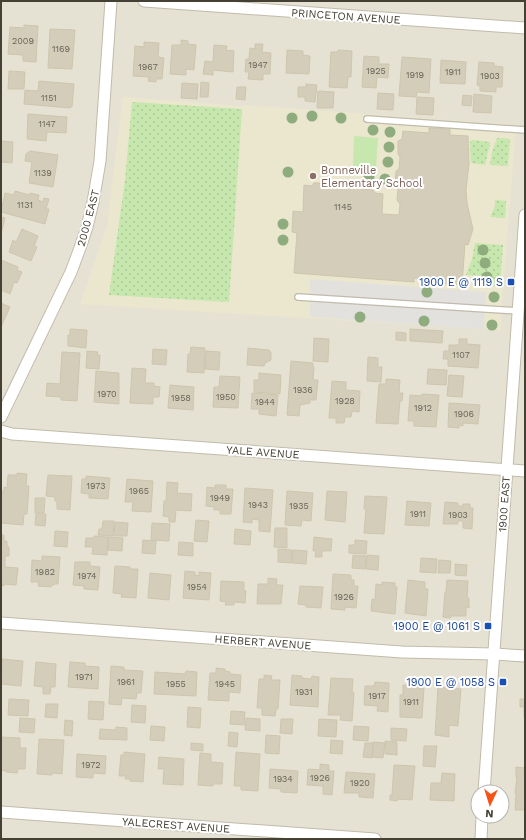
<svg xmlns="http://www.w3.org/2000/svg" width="526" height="840" viewBox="0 0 526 840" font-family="'Work Sans',sans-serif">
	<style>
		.residential { fill: #e6e2d3; fill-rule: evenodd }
		.education { fill: #ebe7ce }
		.grass { fill: url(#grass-dots) }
		.green { fill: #c6e7ad }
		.parking { fill: #e3e1dd }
		.building { fill: #d4cdba; stroke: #cec5ad }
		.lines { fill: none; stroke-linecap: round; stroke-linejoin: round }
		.lane-casing { stroke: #c0bbaa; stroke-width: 8 }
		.street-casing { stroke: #c0bbaa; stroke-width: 13 }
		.lane { stroke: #fff; stroke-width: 5.5 }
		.street { stroke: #fff; stroke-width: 11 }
		.tree { fill: #8eac7e }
		.education-dot { fill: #8d6e63; stroke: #fff; stroke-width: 1.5 }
		.transit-dot { fill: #1a4fb4; stroke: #fff; stroke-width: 1.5 }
		.labels { text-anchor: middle; stroke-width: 4; stroke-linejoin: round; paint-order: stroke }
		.number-label { font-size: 9px; fill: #686356 }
		.street-label { font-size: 11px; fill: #444034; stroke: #fff }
		.education-label { font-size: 11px; fill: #785e54; stroke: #fff; text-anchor: start }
		.transit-label { font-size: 11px; fill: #164399; stroke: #fff; text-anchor: end }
	</style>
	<defs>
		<pattern id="grass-dots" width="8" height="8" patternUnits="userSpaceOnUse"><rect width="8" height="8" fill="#c6e7ad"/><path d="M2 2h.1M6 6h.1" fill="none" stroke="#abc795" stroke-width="1.8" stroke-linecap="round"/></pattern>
	</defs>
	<rect width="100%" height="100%" fill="#f2f0e5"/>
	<path class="residential" d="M 1,1 L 525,1 L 525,839 L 1,839 ZM 478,792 L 502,792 L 502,816 L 478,816 Z"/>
	<path class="education" d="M 123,97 L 242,106 L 243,105 L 516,125 L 500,330 L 80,304 L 107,226 Z"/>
	<g class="grass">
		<path d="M 132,102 L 242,109 L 229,302 L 109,295 L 125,180 Z"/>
		<path d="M 497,138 L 510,139 L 508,166 L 490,165 L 492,152 Z"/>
		<path d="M 472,140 L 490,142 L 490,144 L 485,165 L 472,163 L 471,162 L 470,142 Z"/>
		<path d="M 495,200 L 506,201 L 505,218 L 490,217 L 495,206 Z"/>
		<path d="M 475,243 L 503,245 L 500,286 L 484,285 L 484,276 L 466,275 L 472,259 Z"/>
	</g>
	<path class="green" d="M 354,136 L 378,138 L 376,168 L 353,167 Z"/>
	<path class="parking" d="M 310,279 L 486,292 L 484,329 L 310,317 Z"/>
	<g class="building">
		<path d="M 24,25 L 38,26 L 36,62 L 23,61 L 23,55 L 8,54 L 10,27 L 24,28 Z"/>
		<path d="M 50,29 L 75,30 L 72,69 L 48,68 Z"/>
		<path d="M 181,40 L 188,41 L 188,44 L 196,45 L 194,70 L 186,69 L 186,75 L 170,74 L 172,45 L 181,45 Z"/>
		<path d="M 144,42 L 159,43 L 158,57 L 164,58 L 162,79 L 156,79 L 156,82 L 148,81 L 149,77 L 133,76 L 135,46 L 144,47 Z"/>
		<path d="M 255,44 L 263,44 L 262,52 L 271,53 L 270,74 L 263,74 L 263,80 L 248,79 L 249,72 L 245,72 L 246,59 L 249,59 L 250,48 L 255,49 Z"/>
		<path d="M 214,45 L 227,46 L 226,50 L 234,51 L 233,72 L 213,70 L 213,75 L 203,74 L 205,61 L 213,62 Z"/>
		<path d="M 287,50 L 303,51 L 303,55 L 310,56 L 309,74 L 286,73 Z"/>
		<path d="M 338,50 L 352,51 L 351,77 L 348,77 L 347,88 L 329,87 L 331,52 L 338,52 Z"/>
		<path d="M 364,56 L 379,57 L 379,64 L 389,64 L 388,78 L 377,77 L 376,88 L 362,87 Z"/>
		<path d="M 402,57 L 431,59 L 429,93 L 417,92 L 416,97 L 399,96 Z"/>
		<path d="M 441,60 L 466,62 L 465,84 L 440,83 Z"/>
		<path d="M 479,62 L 494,63 L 494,66 L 503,67 L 502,87 L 496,87 L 496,92 L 480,91 L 480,86 L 477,85 Z"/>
		<path d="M 9,71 L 25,72 L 24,89 L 8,89 Z"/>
		<path d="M 39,81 L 74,84 L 72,107 L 70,107 L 70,108 L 24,104 L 25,90 L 38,91 Z"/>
		<path d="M 201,82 L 209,83 L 208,97 L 200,97 Z"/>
		<path d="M 182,83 L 198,84 L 197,99 L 181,98 Z"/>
		<path d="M 306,84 L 317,85 L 315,102 L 305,101 L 305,97 L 298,97 L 298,87 L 306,87 Z"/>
		<path d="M 237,87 L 246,87 L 245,100 L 236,99 Z"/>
		<path d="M 318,91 L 334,92 L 333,108 L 317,108 Z"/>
		<path d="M 378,93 L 394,94 L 393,110 L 377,109 Z"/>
		<path d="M 474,94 L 492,96 L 491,113 L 473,112 Z"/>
		<path d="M 463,95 L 472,96 L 471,106 L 462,105 Z"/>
		<path d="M 417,97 L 434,98 L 433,115 L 416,114 Z"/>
		<path d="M 28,114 L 67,117 L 66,133 L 47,132 L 46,141 L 27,139 Z"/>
		<path d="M 429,128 L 450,129 L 450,135 L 468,136 L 469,164 L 466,190 L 467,203 L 473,229 L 468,245 L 465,244 L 462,285 L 421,282 L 421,279 L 414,278 L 414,282 L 294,273 L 297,233 L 292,232 L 293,211 L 303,212 L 304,185 L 311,186 L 314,183 L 323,183 L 328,188 L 342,189 L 346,185 L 355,185 L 360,189 L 373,190 L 375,193 L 383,194 L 382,214 L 399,215 L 400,204 L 397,200 L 398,188 L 395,185 L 396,171 L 399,169 L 400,157 L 398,154 L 398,141 L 402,139 L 403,131 L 429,133 Z"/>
		<path d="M 1,141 L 13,142 L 12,163 L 1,162 Z"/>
		<path d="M 30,151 L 58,155 L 53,187 L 29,183 L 32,162 L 25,161 L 26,154 Z"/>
		<path d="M 15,191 L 29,195 L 30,193 L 39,195 L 38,200 L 43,202 L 44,198 L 49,199 L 46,209 L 49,209 L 45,224 L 1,212 L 5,193 L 14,195 Z"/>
		<path d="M 1,217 L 5,218 L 1,234 Z"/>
		<path d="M 22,229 L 38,236 L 34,246 L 37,247 L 31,261 L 9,252 L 13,240 L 16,242 Z"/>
		<path d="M 1,260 L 18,267 L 17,270 L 22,272 L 17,283 L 14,282 L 10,294 L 1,290 Z"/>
		<path d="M 1,303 L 10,307 L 1,327 Z"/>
		<path d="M 70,329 L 87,330 L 86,348 L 68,346 L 68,335 L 70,335 Z"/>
		<path d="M 410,329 L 443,331 L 442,343 L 410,341 Z"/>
		<path d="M 396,332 L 406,333 L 406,341 L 396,340 Z"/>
		<path d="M 314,338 L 329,339 L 328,362 L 313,361 Z"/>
		<path d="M 459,339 L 467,339 L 467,344 L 480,345 L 478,368 L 448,366 L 448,359 L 443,359 L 444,351 L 449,351 L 449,345 L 459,345 Z"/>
		<path d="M 191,347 L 205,348 L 204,373 L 187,372 L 188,354 L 190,354 Z"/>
		<path d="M 248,348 L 269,350 L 271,352 L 271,360 L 265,363 L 264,366 L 247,365 Z"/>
		<path d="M 153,349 L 167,350 L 166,365 L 152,364 Z"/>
		<path d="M 87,351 L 98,352 L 97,355 L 100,355 L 99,369 L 86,368 Z"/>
		<path d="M 206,351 L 220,352 L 219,370 L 205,369 Z"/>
		<path d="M 62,352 L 80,353 L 77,401 L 61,400 L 61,397 L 46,396 L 47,383 L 60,384 Z"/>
		<path d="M 368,357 L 378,358 L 378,367 L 382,367 L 381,382 L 367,381 Z"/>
		<path d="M 291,361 L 313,363 L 313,367 L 314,367 L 313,380 L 318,380 L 316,400 L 310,400 L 310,403 L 300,405 L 299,416 L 287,415 Z"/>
		<path d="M 132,368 L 146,369 L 145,383 L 154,383 L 154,386 L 160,387 L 159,397 L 153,397 L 153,404 L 130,403 Z"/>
		<path d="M 428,369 L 447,370 L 446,385 L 427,384 Z"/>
		<path d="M 96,371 L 119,373 L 119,404 L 94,402 Z"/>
		<path d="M 259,373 L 281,375 L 280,394 L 254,392 L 254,380 L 259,380 Z"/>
		<path d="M 449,375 L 464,376 L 462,397 L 447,396 Z"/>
		<path d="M 220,376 L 240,377 L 238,408 L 213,407 L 214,387 L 219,387 Z"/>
		<path d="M 386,379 L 400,380 L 399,393 L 403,393 L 402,401 L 400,401 L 398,424 L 376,423 L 379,384 L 386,384 Z"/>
		<path d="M 332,381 L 346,382 L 346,390 L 360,391 L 359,412 L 352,411 L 351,417 L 345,417 L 344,423 L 336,423 L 336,418 L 329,418 Z"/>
		<path d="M 170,385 L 194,387 L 193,410 L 168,408 Z"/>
		<path d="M 252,393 L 278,395 L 276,416 L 259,414 L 259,409 L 251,409 Z"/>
		<path d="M 422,394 L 439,395 L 436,427 L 414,426 L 414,421 L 408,421 L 410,395 L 422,396 Z"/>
		<path d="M 449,403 L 480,405 L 478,424 L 463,423 L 463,426 L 459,425 L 459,428 L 448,427 Z"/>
		<path d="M 17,473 L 27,474 L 26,486 L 29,486 L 27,514 L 24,514 L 23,525 L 1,523 L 1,491 L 4,491 L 4,487 L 7,488 L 8,475 L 17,475 Z"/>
		<path d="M 48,475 L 72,476 L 70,510 L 57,509 L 57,501 L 55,501 L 55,497 L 46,496 Z"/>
		<path d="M 86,476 L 110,478 L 108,499 L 89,498 L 89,494 L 81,493 L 82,479 L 86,479 Z"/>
		<path d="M 127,479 L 153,481 L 151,512 L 132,511 L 133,502 L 125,502 Z"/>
		<path d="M 167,482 L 178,483 L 177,493 L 192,494 L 191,511 L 176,510 L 175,522 L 169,522 L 169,517 L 163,516 L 164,501 L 166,501 Z"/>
		<path d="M 215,485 L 226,485 L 226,489 L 233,489 L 231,514 L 220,514 L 220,510 L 214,510 L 214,507 L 206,506 L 207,487 L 215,488 Z"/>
		<path d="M 245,488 L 273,490 L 270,532 L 259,531 L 259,520 L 252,519 L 252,523 L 243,522 Z"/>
		<path d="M 287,491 L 313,493 L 311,521 L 302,520 L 301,526 L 285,525 Z"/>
		<path d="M 327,491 L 347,492 L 345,522 L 325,520 Z"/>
		<path d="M 365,496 L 387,497 L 384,534 L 364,533 L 366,509 L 364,509 Z"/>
		<path d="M 35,498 L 45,498 L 44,513 L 35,513 Z"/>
		<path d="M 407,501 L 431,503 L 429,526 L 405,525 Z"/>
		<path d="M 445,502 L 458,503 L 458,506 L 463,506 L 463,504 L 470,504 L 470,508 L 473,508 L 472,529 L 463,528 L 463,521 L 458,521 L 458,524 L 443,524 Z"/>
		<path d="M 36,514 L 46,514 L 45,526 L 35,525 Z"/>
		<path d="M 196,520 L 209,521 L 207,542 L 194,541 Z"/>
		<path d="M 103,521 L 114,521 L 113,536 L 98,535 L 99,529 L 102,529 Z"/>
		<path d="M 115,522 L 128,523 L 127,536 L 114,536 Z"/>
		<path d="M 152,523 L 170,524 L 169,541 L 151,540 Z"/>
		<path d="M 275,528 L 287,528 L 287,548 L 274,547 Z"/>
		<path d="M 235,529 L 251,531 L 250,545 L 234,544 Z"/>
		<path d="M 55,531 L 68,532 L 67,547 L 54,546 Z"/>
		<path d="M 1,535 L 4,535 L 4,541 L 7,541 L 7,547 L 9,547 L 9,556 L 5,556 L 5,567 L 18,568 L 16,585 L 4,584 L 4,586 L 1,585 Z"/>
		<path d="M 94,536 L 108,537 L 107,555 L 92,554 L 93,547 L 85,547 L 86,538 L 94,538 Z"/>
		<path d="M 108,537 L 123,538 L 122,551 L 108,550 Z"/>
		<path d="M 314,537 L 332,539 L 331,551 L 322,551 L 322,557 L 315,557 L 316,551 L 313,551 Z"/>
		<path d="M 143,540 L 156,541 L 155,554 L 142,553 Z"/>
		<path d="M 355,540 L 367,541 L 366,554 L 349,553 L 349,545 L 355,545 Z"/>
		<path d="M 179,542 L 193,543 L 193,556 L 178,555 Z"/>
		<path d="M 278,549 L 292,550 L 291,563 L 278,562 Z"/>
		<path d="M 293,550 L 307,551 L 306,564 L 292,563 Z"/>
		<path d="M 353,555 L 366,556 L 365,569 L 352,568 Z"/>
		<path d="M 367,555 L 379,556 L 378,570 L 366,569 Z"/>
		<path d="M 42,556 L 60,557 L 58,584 L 54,584 L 54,585 L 52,585 L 51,587 L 38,586 L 39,582 L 31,582 L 32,560 L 42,561 Z"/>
		<path d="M 421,558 L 437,559 L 436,573 L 420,572 Z"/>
		<path d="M 439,560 L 451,561 L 450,573 L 438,573 Z"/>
		<path d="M 75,562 L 90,562 L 90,566 L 100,567 L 98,590 L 84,589 L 84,586 L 73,585 Z"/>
		<path d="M 455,564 L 467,565 L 466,576 L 455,575 Z"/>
		<path d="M 115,566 L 130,567 L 130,569 L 138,569 L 136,598 L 121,597 L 122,594 L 113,593 Z"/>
		<path d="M 185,571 L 195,572 L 195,575 L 199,576 L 199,572 L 211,573 L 209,600 L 183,598 Z"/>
		<path d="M 150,573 L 171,575 L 169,600 L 148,598 Z"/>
		<path d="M 333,574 L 351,575 L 351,580 L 354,580 L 354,586 L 358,586 L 356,608 L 345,607 L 345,610 L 331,609 Z"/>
		<path d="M 268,578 L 277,579 L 276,585 L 283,585 L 281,604 L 257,604 L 258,584 L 268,584 Z"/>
		<path d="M 408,580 L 425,582 L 425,589 L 428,589 L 426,616 L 405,613 Z"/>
		<path d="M 447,580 L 468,581 L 467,598 L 469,598 L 469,608 L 466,607 L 466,616 L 451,616 L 450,618 L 443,617 L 445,592 L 446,592 Z"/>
		<path d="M 221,581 L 244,582 L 244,591 L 246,591 L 245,603 L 234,602 L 234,605 L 225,605 L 226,602 L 220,601 Z"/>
		<path d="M 382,582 L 395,583 L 395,587 L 397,587 L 395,614 L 371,611 L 372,599 L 375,600 L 376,584 L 382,585 Z"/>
		<path d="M 300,586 L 323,587 L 321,608 L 306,607 L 306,605 L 298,604 Z"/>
		<path d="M 2,659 L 23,661 L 21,686 L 1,684 Z"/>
		<path d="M 36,662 L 56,664 L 55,687 L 51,687 L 50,694 L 43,694 L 43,687 L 34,686 Z"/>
		<path d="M 70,662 L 85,663 L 85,666 L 99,667 L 98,689 L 68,687 Z"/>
		<path d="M 111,666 L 124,667 L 124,670 L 143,671 L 141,693 L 137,693 L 136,699 L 122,698 L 121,705 L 109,704 Z"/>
		<path d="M 216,668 L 225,669 L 225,671 L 230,672 L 230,674 L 241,675 L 240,693 L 229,692 L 229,701 L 208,700 L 210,673 L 216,673 Z"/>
		<path d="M 186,671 L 197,672 L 196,696 L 154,694 L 155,672 L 185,674 Z"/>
		<path d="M 264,675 L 272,676 L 271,680 L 280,680 L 278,709 L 276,709 L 275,716 L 262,715 L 262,708 L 257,708 L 259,679 L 264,679 Z"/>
		<path d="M 292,675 L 302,676 L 302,678 L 311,679 L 312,676 L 319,677 L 318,707 L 290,705 Z"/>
		<path d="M 331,678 L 353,679 L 352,692 L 354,693 L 352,721 L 340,720 L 341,715 L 328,715 Z"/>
		<path d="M 375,682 L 389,683 L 388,712 L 377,711 L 378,706 L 364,705 L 365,686 L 374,686 Z"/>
		<path d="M 403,685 L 418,686 L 418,688 L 424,688 L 422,718 L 400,717 L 400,695 L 403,695 Z"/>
		<path d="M 438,687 L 461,689 L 458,726 L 449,725 L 449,737 L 435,735 Z"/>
		<path d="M 525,694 L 525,717 L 524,717 L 524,707 L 520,707 L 520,699 L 525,699 Z"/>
		<path d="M 9,699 L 29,700 L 28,716 L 8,715 Z"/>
		<path d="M 89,701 L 104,702 L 103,720 L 88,719 Z"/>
		<path d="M 46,704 L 58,704 L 57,718 L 45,717 Z"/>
		<path d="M 132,705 L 146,706 L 145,723 L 131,722 Z"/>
		<path d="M 188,707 L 201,708 L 200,728 L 187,727 Z"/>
		<path d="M 231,711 L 245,712 L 244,725 L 230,724 Z"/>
		<path d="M 20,718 L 35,719 L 34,733 L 19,732 Z"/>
		<path d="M 246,718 L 260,719 L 260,731 L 245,730 Z"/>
		<path d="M 281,719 L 293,719 L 292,734 L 280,733 Z"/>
		<path d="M 319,719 L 337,720 L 336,737 L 318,736 Z"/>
		<path d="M 65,720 L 73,721 L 72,736 L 64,735 Z"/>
		<path d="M 151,726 L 165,727 L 164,741 L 150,740 Z"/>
		<path d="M 354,726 L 369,727 L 368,741 L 353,740 Z"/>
		<path d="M 116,727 L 127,728 L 127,740 L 99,739 L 100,729 L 116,730 Z"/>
		<path d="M 391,728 L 407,729 L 406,741 L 391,740 Z"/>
		<path d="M 229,732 L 238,733 L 237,747 L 228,746 Z"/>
		<path d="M 266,735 L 280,736 L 279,754 L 265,753 Z"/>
		<path d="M 1,737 L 20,738 L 20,748 L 26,748 L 25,769 L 18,769 L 17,773 L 6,772 L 6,771 L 1,770 Z"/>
		<path d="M 39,739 L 64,740 L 62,774 L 52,773 L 52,775 L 37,774 Z"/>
		<path d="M 331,740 L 343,741 L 342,754 L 330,753 Z"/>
		<path d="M 385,741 L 397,742 L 397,755 L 385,754 Z"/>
		<path d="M 373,742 L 385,743 L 383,758 L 372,757 Z"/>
		<path d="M 191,743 L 203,744 L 203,751 L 191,750 Z"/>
		<path d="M 365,743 L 373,743 L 372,758 L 363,757 Z"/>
		<path d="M 424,746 L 437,746 L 435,767 L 423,766 Z"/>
		<path d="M 124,752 L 145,754 L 143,782 L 130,781 L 130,779 L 125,779 L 126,776 L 119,776 L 121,755 L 124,755 Z"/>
		<path d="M 236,752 L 260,754 L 258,791 L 241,790 L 241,786 L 234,786 Z"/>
		<path d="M 200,753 L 211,754 L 211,762 L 223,763 L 222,784 L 213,784 L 213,786 L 198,785 Z"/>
		<path d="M 77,754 L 106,756 L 105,774 L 93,773 L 93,778 L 76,777 Z"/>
		<path d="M 159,757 L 184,759 L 183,785 L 163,784 L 164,769 L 158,769 Z"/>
		<path d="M 320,764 L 329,765 L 329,771 L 334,771 L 332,795 L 323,794 L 323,786 L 307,785 L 308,769 L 320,770 Z"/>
		<path d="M 394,765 L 415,766 L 412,800 L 398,799 L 397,801 L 390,800 L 390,795 L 392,795 Z"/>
		<path d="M 516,767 L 525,768 L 525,812 L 524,810 L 515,810 L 516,793 L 515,793 L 517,777 L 516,777 Z"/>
		<path d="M 270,769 L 298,771 L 297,793 L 281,792 L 281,789 L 269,788 Z"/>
		<path d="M 346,772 L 375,774 L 373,798 L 359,797 L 359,793 L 344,793 Z"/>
		<path d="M 442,773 L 455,774 L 454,801 L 430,800 L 431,783 L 441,783 Z"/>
	</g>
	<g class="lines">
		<g class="lane-casing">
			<g id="lane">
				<path d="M 367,119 L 525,130"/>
				<path d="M 298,297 L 518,311"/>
			</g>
		</g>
		<g class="street-casing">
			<g id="street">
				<path d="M 144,1 L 525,28"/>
				<path d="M 1,417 L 71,272 L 80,248 L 87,227 L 93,202 L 100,161 L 111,1"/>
				<path d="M 1,431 L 12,434 L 525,471"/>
				<path d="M 1,623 L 402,652 L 494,654 L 525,656"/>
				<path d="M 484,792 L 525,215"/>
				<path d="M 1,812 L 375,839"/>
				<path d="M 481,839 L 482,816"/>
			</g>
		</g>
		<use href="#lane" class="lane"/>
		<use href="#street" class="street"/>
	</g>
	<g class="tree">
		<circle cx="312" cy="116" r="5.5"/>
		<circle cx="292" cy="118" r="5.5"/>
		<circle cx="341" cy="118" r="5.5"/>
		<circle cx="373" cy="130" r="5.5"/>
		<circle cx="390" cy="132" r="5.5"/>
		<circle cx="389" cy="147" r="5.5"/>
		<circle cx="388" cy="162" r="5.5"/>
		<circle cx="288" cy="172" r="5.5"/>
		<circle cx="369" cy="177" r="5.5"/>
		<circle cx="385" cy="179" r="5.5"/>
		<circle cx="283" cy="224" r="5.5"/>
		<circle cx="283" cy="240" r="5.5"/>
		<circle cx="483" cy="250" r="5.5"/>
		<circle cx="485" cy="263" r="5.5"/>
		<circle cx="487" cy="277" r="5.5"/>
		<circle cx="427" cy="292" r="5.5"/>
		<circle cx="494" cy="297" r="5.5"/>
		<circle cx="360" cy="317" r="5.5"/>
		<circle cx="424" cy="321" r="5.5"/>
		<circle cx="492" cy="325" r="5.5"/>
	</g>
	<circle class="education-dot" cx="313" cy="176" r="4"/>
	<g class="transit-dot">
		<rect x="507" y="278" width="8" height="8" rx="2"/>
		<rect x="484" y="622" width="8" height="8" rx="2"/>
		<rect x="499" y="678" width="8" height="8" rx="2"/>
	</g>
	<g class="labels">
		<g class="number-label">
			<text x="23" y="44">2009</text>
			<text x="61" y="52">1169</text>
			<text x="258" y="68">1947</text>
			<text x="148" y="70">1967</text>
			<text x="376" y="74">1925</text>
			<text x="453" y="75">1911</text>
			<text x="415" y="78">1919</text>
			<text x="490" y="79">1903</text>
			<text x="49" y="101">1151</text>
			<text x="47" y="127">1147</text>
			<text x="43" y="176">1139</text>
			<text x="25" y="208">1131</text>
			<text x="343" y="210">1145</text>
			<text x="461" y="358">1107</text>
			<text x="303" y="393">1936</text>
			<text x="107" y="397">1970</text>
			<text x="226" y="400">1950</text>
			<text x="181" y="401">1958</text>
			<text x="345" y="404">1928</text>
			<text x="265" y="405">1944</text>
			<text x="423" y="411">1912</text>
			<text x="464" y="417">1906</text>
			<text x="96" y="489">1973</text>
			<text x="139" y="494">1965</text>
			<text x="220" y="501">1949</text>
			<text x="258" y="508">1943</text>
			<text x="299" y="509">1935</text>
			<text x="418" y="517">1911</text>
			<text x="458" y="518">1903</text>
			<text x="45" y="575">1982</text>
			<text x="87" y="579">1974</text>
			<text x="197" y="590">1954</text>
			<text x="344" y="600">1926</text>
			<text x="84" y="680">1971</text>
			<text x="126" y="685">1961</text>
			<text x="176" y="687">1955</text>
			<text x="225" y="687">1945</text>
			<text x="304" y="695">1931</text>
			<text x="377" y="699">1917</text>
			<text x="411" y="705">1911</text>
			<text x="91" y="768">1972</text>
			<text x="320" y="781">1926</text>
			<text x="283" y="782">1934</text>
			<text x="360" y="786">1920</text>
		</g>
		<g class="street-label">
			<text transform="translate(346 16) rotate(4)" y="4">PRINCETON AVENUE</text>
			<text transform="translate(88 218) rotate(-75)" y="4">2000 EAST</text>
			<text transform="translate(263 452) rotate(4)" y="4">YALE AVENUE</text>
			<text transform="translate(504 504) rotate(-86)" y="4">1900 EAST</text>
			<text transform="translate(263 642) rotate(4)" y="4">HERBERT AVENUE</text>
			<text transform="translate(176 825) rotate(4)" y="4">YALECREST AVENUE</text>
		</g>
		<g class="education-label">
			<text x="321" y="174">Bonneville<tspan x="321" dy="13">Elementary School</tspan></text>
		</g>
		<g class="transit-label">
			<text x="503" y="286">1900 E @ 1119 S</text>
			<text x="480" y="630">1900 E @ 1061 S</text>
			<text x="495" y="686">1900 E @ 1058 S</text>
		</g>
	</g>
	<rect width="526" height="840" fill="none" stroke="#444034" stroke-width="4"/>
	<g transform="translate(490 804) rotate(184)"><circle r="19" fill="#ffffff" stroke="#b4b3ae"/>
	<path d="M0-3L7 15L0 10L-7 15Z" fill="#f85316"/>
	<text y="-6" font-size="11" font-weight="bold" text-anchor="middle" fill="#444034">N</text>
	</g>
</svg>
